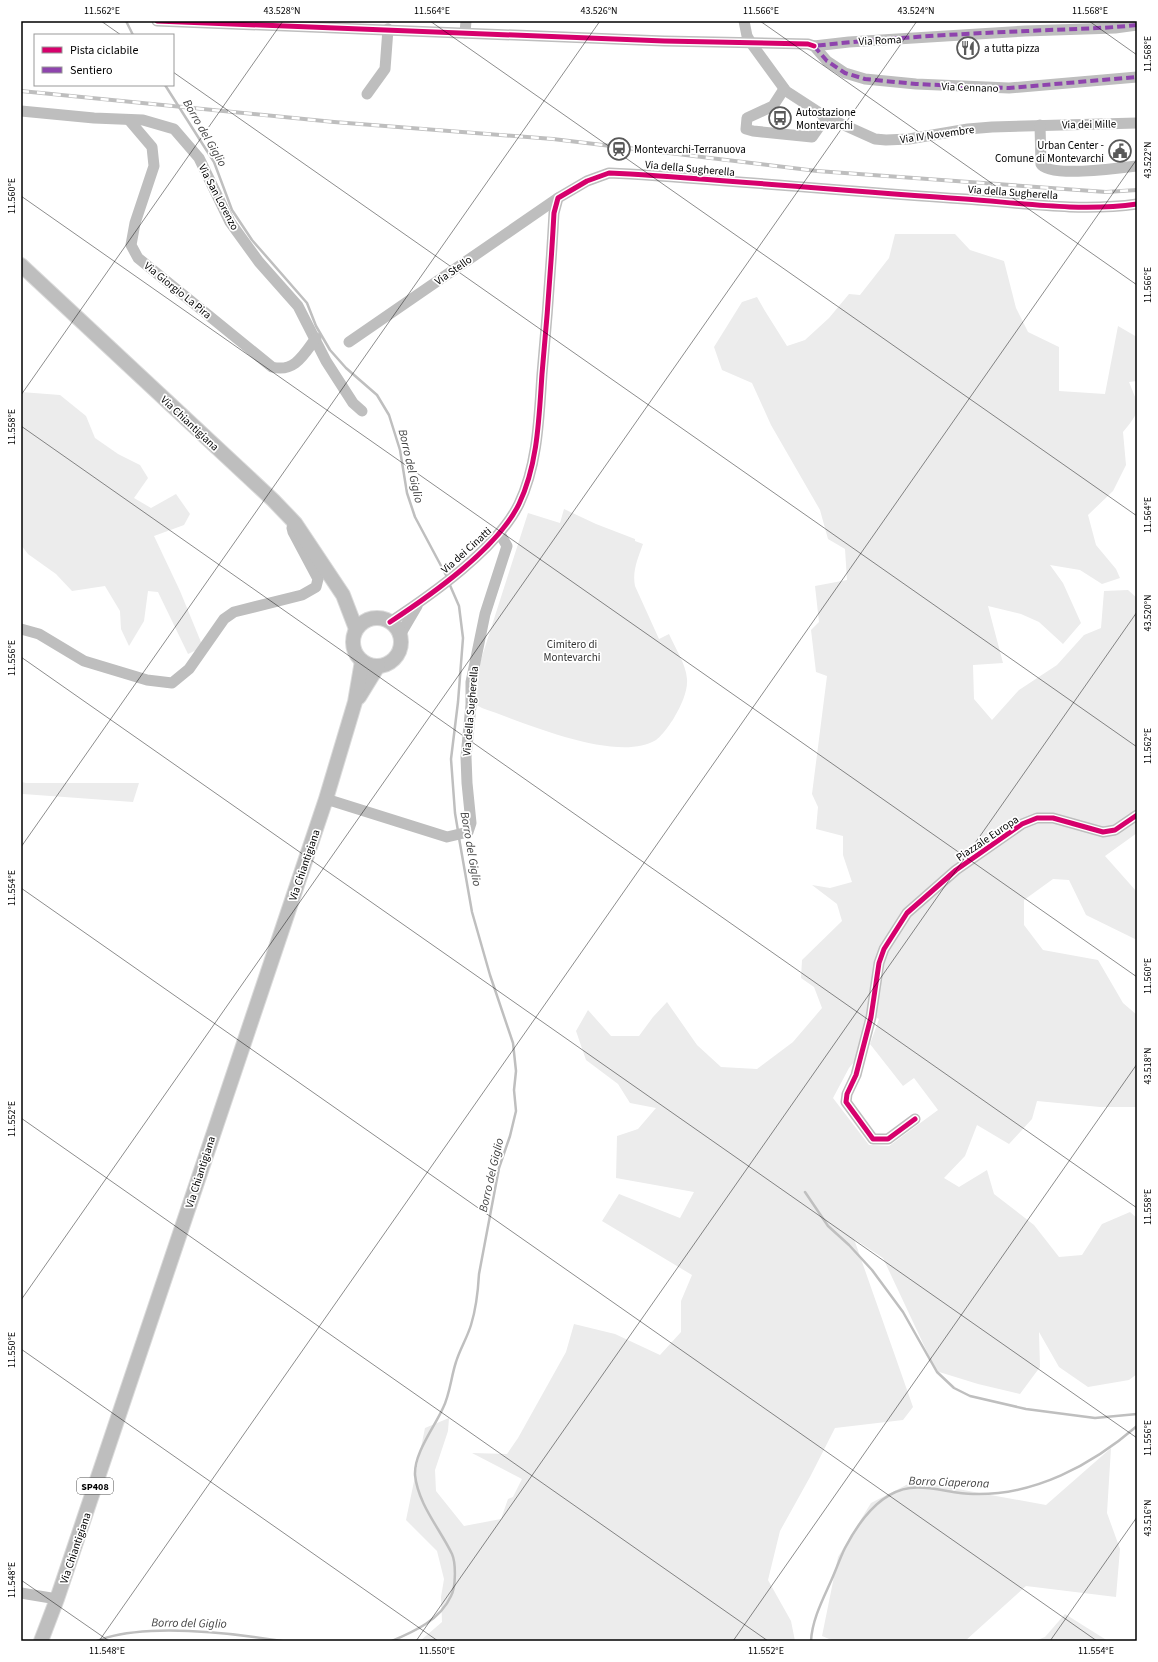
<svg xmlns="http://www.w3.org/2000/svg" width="1158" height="1662" viewBox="0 0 1158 1662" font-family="'Source Sans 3',sans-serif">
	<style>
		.green { fill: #ececec; fill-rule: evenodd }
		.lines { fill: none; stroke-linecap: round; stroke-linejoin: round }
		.stream { stroke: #bfbfbf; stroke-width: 2.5 }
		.major-casing { stroke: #dbdbdb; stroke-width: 16 }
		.minor { stroke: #bebebe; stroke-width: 11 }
		.major { stroke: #bebebe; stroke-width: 14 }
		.rail-casing { stroke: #bebebe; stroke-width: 4 }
		.rail { stroke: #fff; stroke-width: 2.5; stroke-dasharray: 8; stroke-linecap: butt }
		.quiet { stroke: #8e44ad; stroke-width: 4; stroke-dasharray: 8 4; stroke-linecap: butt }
		.cycleway-casing { stroke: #fff; stroke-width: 8 }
		.cycleway { stroke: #d6006c; stroke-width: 5 }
		.ticks { fill: none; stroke: #000; stroke-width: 1; stroke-opacity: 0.45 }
		.labels { text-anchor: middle; stroke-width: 3.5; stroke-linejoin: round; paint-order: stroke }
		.shield { fill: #fff; stroke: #4c4c4c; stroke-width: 1 }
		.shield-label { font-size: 10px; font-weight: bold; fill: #000 }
		.street-label { font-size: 11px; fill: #000; stroke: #fff }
		.poi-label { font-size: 11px; fill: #000; stroke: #fff; text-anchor: start }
		.park-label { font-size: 11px; fill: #333; stroke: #fff }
		.water-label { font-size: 12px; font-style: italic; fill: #444; stroke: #fff }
		.neatline { fill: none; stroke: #000; stroke-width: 1.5 }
		.ticks-label { font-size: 10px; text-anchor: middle; fill: #000 }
	</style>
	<rect width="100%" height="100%" fill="#fff"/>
	<g class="green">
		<path d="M 895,234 L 955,234 L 970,250 L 1004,261 L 1016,308 L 1028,332 L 1059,347 L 1059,391 L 1105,394 L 1118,326 L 1137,337 L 1137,381 L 1129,382 C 1140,409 1142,409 1123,432 L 1126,465 L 1113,491 L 1088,515 L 1096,545 L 1116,569 L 1120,578 L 1102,584 L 1080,570 L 1050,565 L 1063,583 L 1081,623 L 1063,644 L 1039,622 L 1021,614 L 988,606 L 1003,663 L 973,665 L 974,699 L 992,720 L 1019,690 L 1057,665 L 1084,635 L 1101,628 L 1104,591 L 1128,590 L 1137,598 L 1137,833 L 1105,856 L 1137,892 L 1137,940 L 1086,915 L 1069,880 L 1053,879 L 1024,900 L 1024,925 L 1043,950 L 1098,960 L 1123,1003 L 1137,1015 L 1137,1107 L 1100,1107 L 1037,1101 L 1032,1119 L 1009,1144 L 977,1125 L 965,1156 L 944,1178 L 959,1187 L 987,1170 L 994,1194 L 1034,1225 L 1059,1257 L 1082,1255 L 1102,1224 L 1130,1212 L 1137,1218 L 1137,1374 L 1129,1380 L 1088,1387 L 1059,1367 L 1039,1332 L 1040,1367 L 1020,1394 L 978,1384 L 936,1371 L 883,1258 L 854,1239 L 913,1407 L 903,1420 L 835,1428 L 810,1477 L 780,1531 L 768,1580 L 791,1621 L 795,1641 L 420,1641 L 442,1622 L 441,1597 L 444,1579 L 437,1551 L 406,1520 L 425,1428 L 449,1418 L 448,1431 L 435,1470 L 436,1491 L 464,1526 L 501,1519 L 508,1499 L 513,1497 L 522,1479 L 472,1453 L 507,1454 L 518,1438 L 566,1352 L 574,1324 L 615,1334 L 660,1355 L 681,1332 L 681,1301 L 692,1275 L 602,1221 L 619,1194 L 680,1218 L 694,1192 L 616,1178 L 617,1136 L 638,1129 L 656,1108 L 630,1103 L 618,1084 L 586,1060 L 576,1031 L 588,1010 L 611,1036 L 639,1036 L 653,1017 L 667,1002 L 697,1045 L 721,1067 L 757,1069 L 793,1042 L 822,1008 L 814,987 L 801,978 L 802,960 L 842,921 L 837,904 L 812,885 L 830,888 L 852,882 L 843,855 L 843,836 L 816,829 L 818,807 L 812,794 L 827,676 L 816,672 L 811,630 L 819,622 L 815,586 L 847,580 L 845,549 L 828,539 L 820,510 L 771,425 L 752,383 L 722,370 L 714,347 L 742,302 L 757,297 L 765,311 L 787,346 L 805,340 L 829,318 L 849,294 L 860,295 L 889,258 ZM 869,1013 L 879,1019 L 870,1044 L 903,1086 L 914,1078 L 938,1110 L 889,1146 L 869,1145 L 833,1098 L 849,1068 L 859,1056 Z"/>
		<path d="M 21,392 L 60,395 L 86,416 L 95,438 L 118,454 L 140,465 L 148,478 L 134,498 L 151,508 L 176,494 L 190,514 L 184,525 L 154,536 L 180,591 L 203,647 L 188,654 L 158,592 L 148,591 L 144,621 L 129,646 L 121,629 L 120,611 L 105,586 L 72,591 L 56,574 L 28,554 L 21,545 Z"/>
		<path d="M 564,509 L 596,524 L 635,539 L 635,541 L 643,544 C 638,558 632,571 635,586 L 659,639 L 669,634 C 675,648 686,664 687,679 C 688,691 681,706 675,716 C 672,722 661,737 656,740 C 617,764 523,722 482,708 L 475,704 L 474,688 L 477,672 L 528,513 L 560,523 Z"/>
		<path d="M 21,782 L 26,783 L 139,783 L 133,802 L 23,794 L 21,796 Z"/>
		<path d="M 1111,1448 L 1107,1513 L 1120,1549 L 1116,1597 L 1026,1586 L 965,1641 L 834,1641 L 822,1636 L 838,1557 L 871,1503 L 914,1481 L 1046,1505 Z"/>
		<path d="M 1065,1614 L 1108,1641 L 1035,1641 L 1045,1637 Z"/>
	</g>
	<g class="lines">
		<g class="stream">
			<path d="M 126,21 L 133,35"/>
			<path d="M 165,85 L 214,162 L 232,210 L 252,240 L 307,303 L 316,326 L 330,350 L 346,368 L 377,395 L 389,415 L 400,450 L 407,493 L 415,517 L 447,577"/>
			<path d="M 449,583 L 459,606 L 463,638 L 458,702 L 451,759 L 455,813 L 458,831"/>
			<path d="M 805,1192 L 828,1226 L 849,1245 L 872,1270 L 903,1312 L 937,1372 L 954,1388 L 970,1396 L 1026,1409 L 1095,1418 L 1137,1414"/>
			<path d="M 97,1641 C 113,1634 133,1632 151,1631 C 195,1629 238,1634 282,1641"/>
			<path d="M 392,1641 C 415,1631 440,1620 451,1596 C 456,1587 456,1563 452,1554 C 440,1529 418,1504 415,1475 C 414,1453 434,1428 443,1408 C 450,1394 451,1377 456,1362 C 460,1349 467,1338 471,1325 C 476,1309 478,1292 479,1274 L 499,1168 L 510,1136 L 516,1111 L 514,1090 L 516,1071 L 513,1043 L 490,975 L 472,912 L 459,838"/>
			<path d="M 811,1641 C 812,1620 823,1599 831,1581 C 836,1570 840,1558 845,1548 C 858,1523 880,1492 910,1488 C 929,1485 953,1494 973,1494 C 1034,1496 1092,1465 1137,1426"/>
		</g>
		<g class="major-casing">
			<g id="major">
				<path d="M 21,265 L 273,500 L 295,523 L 343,595 L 356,629"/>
				<circle cx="377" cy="642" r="24"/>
				<path d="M 359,697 L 378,666"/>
				<path d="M 41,1641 L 57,1599 L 326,799 L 355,702 L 362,661"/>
			</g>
		</g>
		<g class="minor">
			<path d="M 157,21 L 664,41 L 808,44 L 814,46 L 849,42 L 1025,31 L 1115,28 L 1137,25"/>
			<path d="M 744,21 L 747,36 L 751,43 L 786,91 L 826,117 L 875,139 L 886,140 L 909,139 L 968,129 L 992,127 L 1137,123"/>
			<path d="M 465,33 L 466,21"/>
			<path d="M 814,46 L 827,61 L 845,73 L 865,79 L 916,84 L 1009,88 L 1137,77"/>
			<path d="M 784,89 L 773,106 L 747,118 L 746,129 L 753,131 L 812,137 L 826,117"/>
			<path d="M 367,94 L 385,69 L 388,29"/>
			<path d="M 21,111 L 94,118 L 143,120 L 174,129 L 199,158 L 230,222 L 259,262 L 298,306 L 326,361 L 353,403 L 362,411"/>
			<path d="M 129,120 L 152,147 L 154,166 L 135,223 L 131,245 L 138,258 L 272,367 C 295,373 304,354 316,338"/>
			<path d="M 1040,125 L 1041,164 C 1048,178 1121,168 1137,166"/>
			<path d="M 349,342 L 558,198"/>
			<path d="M 390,622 C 431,595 497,549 519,504 C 538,464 539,417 542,374 C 547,320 551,267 554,213 L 558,198 L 587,181 L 609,173 L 630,174 C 741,181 853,192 965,199 C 1021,203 1080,212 1137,204"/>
			<path d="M 21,629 L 39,634 L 84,661 L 147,680 L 172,683 L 189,669 L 224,619 L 234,612 L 302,595 L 316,587 L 318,579 L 293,532 L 292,528 L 295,523"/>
			<path d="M 400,635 L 417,606"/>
			<path d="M 326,799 L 447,837 L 468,832 L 471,823 L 467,783 L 466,757 L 471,705 L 471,682 L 485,614 L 507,546 L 500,534"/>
			<path d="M 915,1119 L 888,1139 L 873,1139 L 846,1102 L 847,1094 L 856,1075 L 871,1017 L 879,963 L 884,949 L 907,913 L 956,870 L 1022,824 L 1037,818 L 1053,818 L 1103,832 L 1115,830 L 1137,815"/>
			<path d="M 21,1593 L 57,1599"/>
		</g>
		<use href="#major" class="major"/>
		<g class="rail-casing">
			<path id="rail" d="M 21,91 L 334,122 L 553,139 L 817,171 L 1106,192 L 1137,190"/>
		</g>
		<use href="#rail" class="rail"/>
		<path class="quiet" d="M 1137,25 C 1101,29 1064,29 1027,31 C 957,34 885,38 814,46 L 827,61 L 845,73 L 865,79 L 916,84 L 1009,88 L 1137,77"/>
		<g class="cycleway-casing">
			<g id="cycleway">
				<path d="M 157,21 L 664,41 L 808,44 L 814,46"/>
				<path d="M 390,622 C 431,595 497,549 519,504 C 538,464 539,417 542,374 C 547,320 551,267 554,213 L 558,198 L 587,181 L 609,173 L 630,174 C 741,181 853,192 965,199 C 1021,203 1080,212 1137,204"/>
				<path d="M 915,1119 L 888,1139 L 873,1139 L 846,1102 L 847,1094 L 856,1075 L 871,1017 L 879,963 L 884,949 L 907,913 L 956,870 L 1022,824 L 1037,818 L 1053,818 L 1103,832 L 1115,830 L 1137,815"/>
			</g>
		</g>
		<use href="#cycleway" class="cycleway"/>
	</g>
	<path class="ticks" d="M 101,21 L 121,35M 430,21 L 1137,516M 760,21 L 1137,285M 1089,21 L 1137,55M 173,72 L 1137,747M 21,196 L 1137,977M 21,395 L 283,21M 21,426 L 1137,1208M 21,657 L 1137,1438M 21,847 L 600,21M 21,888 L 1097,1641M 21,1118 L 768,1641M 21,1300 L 917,21M 21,1349 L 438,1641M 21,1580 L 109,1641M 99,1641 L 1137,159M 416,1641 L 1137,612M 733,1641 L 1137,1064M 1050,1641 L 1137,1517"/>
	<defs>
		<g id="restaurant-ring" transform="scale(1.15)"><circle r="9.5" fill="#fff" stroke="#595959" stroke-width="1.5"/><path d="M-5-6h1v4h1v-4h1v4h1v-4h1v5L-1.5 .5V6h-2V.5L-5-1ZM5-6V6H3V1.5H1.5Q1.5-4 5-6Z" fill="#595959"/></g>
		<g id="bus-ring" transform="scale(1.15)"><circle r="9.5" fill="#fff" stroke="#595959" stroke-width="1.5"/><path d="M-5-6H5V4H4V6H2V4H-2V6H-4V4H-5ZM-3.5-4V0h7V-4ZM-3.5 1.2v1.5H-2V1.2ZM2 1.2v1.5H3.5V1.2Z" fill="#595959"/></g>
		<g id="station-ring" transform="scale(1.15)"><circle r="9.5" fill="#fff" stroke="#595959" stroke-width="1.5"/><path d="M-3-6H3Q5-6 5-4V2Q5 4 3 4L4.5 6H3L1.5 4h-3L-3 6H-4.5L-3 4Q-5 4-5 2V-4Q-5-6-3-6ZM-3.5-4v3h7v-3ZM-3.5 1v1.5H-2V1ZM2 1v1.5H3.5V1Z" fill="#595959"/></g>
		<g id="civic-ring" transform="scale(1.15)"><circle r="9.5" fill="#fff" stroke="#595959" stroke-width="1.5"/><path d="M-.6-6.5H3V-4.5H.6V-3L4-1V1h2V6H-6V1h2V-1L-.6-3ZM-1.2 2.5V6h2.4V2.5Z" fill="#595959"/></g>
	</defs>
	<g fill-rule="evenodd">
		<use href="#restaurant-ring" x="968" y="48"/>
		<use href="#bus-ring" x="780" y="118"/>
		<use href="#station-ring" x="619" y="149"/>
		<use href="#civic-ring" x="1120" y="151"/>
	</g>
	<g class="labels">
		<rect class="shield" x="77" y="1478" width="36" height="16" rx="3"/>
		<g class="shield-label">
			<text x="95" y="1490">SP408</text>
		</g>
		<g class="street-label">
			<text transform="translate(880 40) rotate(-3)" y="4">Via Roma</text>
			<text transform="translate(970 87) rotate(2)" y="4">Via Cennano</text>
			<text transform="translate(1089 124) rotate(-1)" y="4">Via dei Mille</text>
			<text transform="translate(937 134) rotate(-8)" y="4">Via IV Novembre</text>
			<text transform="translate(690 168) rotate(5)" y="4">Via della Sugherella</text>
			<text transform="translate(1013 192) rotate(4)" y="4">Via della Sugherella</text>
			<text transform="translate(219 197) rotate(62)" y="4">Via San Lorenzo</text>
			<text transform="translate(453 270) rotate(-35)" y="4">Via Stello</text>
			<text transform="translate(178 290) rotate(39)" y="4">Via Giorgio La Pira</text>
			<text transform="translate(190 423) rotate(43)" y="4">Via Chiantigiana</text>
			<text transform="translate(466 550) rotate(-42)" y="4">Via dei Cinatti</text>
			<text transform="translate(470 711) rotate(-85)" y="4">Via della Sugherella</text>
			<text transform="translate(987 838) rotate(-34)" y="4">Piazzale Europa</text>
			<text transform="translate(304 865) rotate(-71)" y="4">Via Chiantigiana</text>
			<text transform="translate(200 1172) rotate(-72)" y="4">Via Chiantigiana</text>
			<text transform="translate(75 1548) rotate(-71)" y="4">Via Chiantigiana</text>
		</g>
		<g class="poi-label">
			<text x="984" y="52">a tutta pizza</text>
			<text x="796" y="116">Autostazione<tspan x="796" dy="13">Montevarchi</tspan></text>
			<text x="1104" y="149" text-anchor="end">Urban Center -<tspan x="1104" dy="13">Comune di Montevarchi</tspan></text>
			<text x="634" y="153">Montevarchi-Terranuova</text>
		</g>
		<g class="park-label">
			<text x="572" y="648">Cimitero di<tspan x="572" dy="13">Montevarchi</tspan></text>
		</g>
		<g class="water-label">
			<text transform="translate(205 133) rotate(60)" y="4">Borro del Giglio</text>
			<text transform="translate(411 466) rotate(77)" y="4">Borro del Giglio</text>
			<text transform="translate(471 849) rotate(80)" y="4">Borro del Giglio</text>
			<text transform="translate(491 1175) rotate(-77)" y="4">Borro del Giglio</text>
			<text transform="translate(949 1482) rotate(2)" y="4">Borro Ciaperona</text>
			<text transform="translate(189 1623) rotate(1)" y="4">Borro del Giglio</text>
		</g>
	</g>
	<rect width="1158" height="1662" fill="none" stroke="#ffffff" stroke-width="44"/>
	<rect x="34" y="34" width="140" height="52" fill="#ffffff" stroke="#999999"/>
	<rect x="42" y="47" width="20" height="6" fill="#d6006c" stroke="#999999"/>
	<text x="70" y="54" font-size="12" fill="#000000">Pista ciclabile</text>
	<rect x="42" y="67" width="20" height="6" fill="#8e44ad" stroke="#999999"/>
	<text x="70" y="74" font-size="12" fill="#000000">Sentiero</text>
	<rect x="22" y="22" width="1114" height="1618" class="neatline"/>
	<g class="ticks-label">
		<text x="102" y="14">11.562°E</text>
		<text x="282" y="14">43.528°N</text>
		<text x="432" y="14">11.564°E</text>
		<text x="599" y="14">43.526°N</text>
		<text x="761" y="14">11.566°E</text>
		<text x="916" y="14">43.524°N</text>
		<text x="1090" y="14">11.568°E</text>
		<text transform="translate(1147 54) rotate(-90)" y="4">11.568°E</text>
		<text transform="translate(1147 160) rotate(-90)" y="4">43.522°N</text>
		<text transform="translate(11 196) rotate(-90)" y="4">11.560°E</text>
		<text transform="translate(1147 285) rotate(-90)" y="4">11.566°E</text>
		<text transform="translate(11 427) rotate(-90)" y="4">11.558°E</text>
		<text transform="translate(1147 515) rotate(-90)" y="4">11.564°E</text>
		<text transform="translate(1147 613) rotate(-90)" y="4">43.520°N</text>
		<text transform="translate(11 658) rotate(-90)" y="4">11.556°E</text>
		<text transform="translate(1147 746) rotate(-90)" y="4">11.562°E</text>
		<text transform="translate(11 888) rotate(-90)" y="4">11.554°E</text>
		<text transform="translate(1147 976) rotate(-90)" y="4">11.560°E</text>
		<text transform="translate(1147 1066) rotate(-90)" y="4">43.518°N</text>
		<text transform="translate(11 1119) rotate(-90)" y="4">11.552°E</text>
		<text transform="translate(1147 1207) rotate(-90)" y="4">11.558°E</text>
		<text transform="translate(11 1350) rotate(-90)" y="4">11.550°E</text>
		<text transform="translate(1147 1438) rotate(-90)" y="4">11.556°E</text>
		<text transform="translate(1147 1518) rotate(-90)" y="4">43.516°N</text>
		<text transform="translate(11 1580) rotate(-90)" y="4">11.548°E</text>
		<text x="107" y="1654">11.548°E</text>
		<text x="437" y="1654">11.550°E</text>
		<text x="766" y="1654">11.552°E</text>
		<text x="1096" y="1654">11.554°E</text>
	</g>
</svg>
